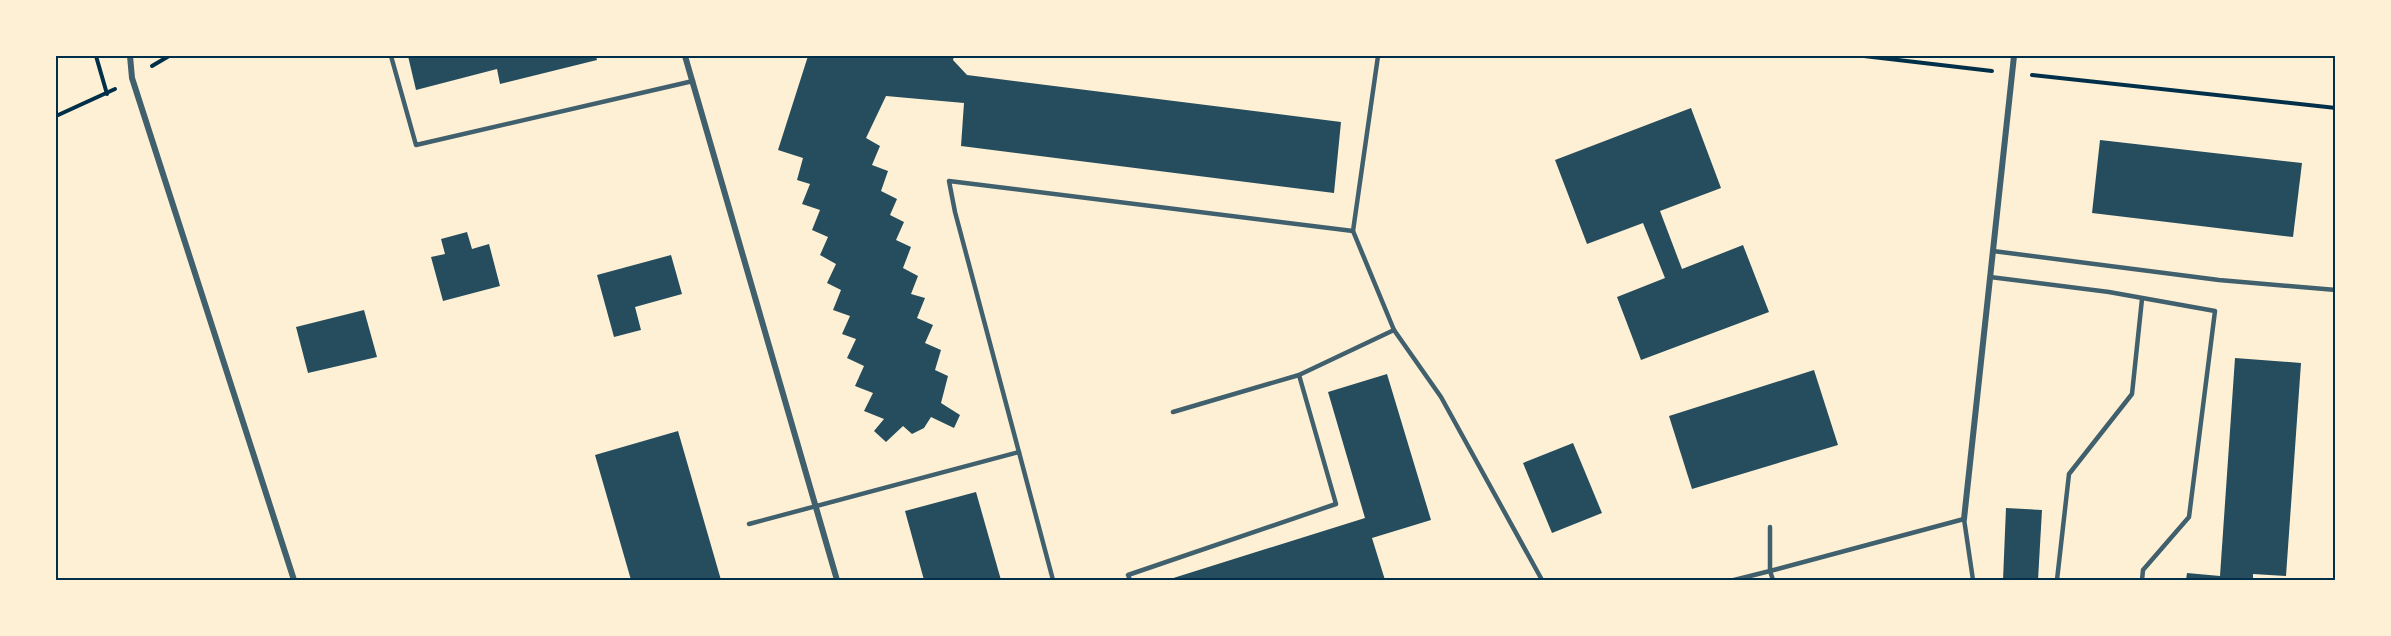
<svg xmlns="http://www.w3.org/2000/svg" width="2391" height="636" viewBox="0 0 2391 636" font-family="'PT Sans',sans-serif">
	<style>
		.building { fill: #264d5e }
		.lines { fill: none; stroke-linecap: round; stroke-linejoin: round }
		.path { stroke: #003049; stroke-width: 4 }
		.service { stroke: #3f606c; stroke-width: 4.5 }
		.minor { stroke: #3f606c; stroke-width: 6 }
		.neatline { fill: none; stroke: #003049; stroke-width: 2 }
	</style>
	<rect width="100%" height="100%" fill="#fdf0d5"/>
	<g class="building">
		<path d="M 408,56 L 596,56 L 597,60 L 500,84 L 497,69 L 416,90 Z"/>
		<path d="M 808,56 L 954,56 L 953,60 L 967,75 L 1341,122 L 1334,193 L 961,146 L 964,103 L 886,96 L 866,138 L 880,146 L 872,165 L 888,171 L 881,191 L 897,199 L 890,215 L 904,222 L 896,240 L 911,247 L 903,268 L 918,276 L 911,294 L 925,298 L 917,318 L 933,325 L 925,343 L 941,350 L 935,370 L 948,376 L 941,403 L 960,415 L 954,428 L 931,417 L 924,428 L 912,434 L 903,426 L 886,442 L 874,431 L 884,419 L 864,411 L 873,393 L 855,386 L 864,366 L 847,358 L 856,339 L 842,334 L 850,316 L 833,310 L 841,290 L 827,283 L 836,264 L 820,255 L 828,237 L 812,230 L 820,210 L 802,204 L 810,184 L 797,180 L 803,158 L 778,150 Z"/>
		<path d="M 1691,108 L 1721,188 L 1660,211 L 1682,269 L 1743,245 L 1769,312 L 1641,360 L 1617,297 L 1665,278 L 1643,223 L 1587,244 L 1555,160 Z"/>
		<path d="M 2100,140 L 2302,163 L 2293,237 L 2092,213 Z"/>
		<path d="M 467,232 L 472,249 L 489,244 L 500,286 L 443,301 L 431,257 L 445,254 L 441,239 Z"/>
		<path d="M 671,255 L 682,294 L 635,307 L 641,330 L 614,337 L 597,275 Z"/>
		<path d="M 364,310 L 377,357 L 308,373 L 296,327 Z"/>
		<path d="M 2235,358 L 2301,363 L 2286,576 L 2253,574 L 2253,580 L 2186,580 L 2187,573 L 2220,576 Z"/>
		<path d="M 1814,370 L 1838,445 L 1692,489 L 1669,416 Z"/>
		<path d="M 1387,374 L 1431,520 L 1372,538 L 1385,580 L 1167,580 L 1365,518 L 1328,392 Z"/>
		<path d="M 678,431 L 721,580 L 631,580 L 595,455 Z"/>
		<path d="M 1573,443 L 1602,513 L 1552,533 L 1523,463 Z"/>
		<path d="M 976,492 L 1001,580 L 924,580 L 905,511 Z"/>
		<path d="M 2006,508 L 2042,510 L 2038,580 L 2003,580 Z"/>
	</g>
	<g class="lines">
		<g class="path">
			<path d="M 96,56 L 107,94"/>
			<path d="M 1864,56 L 1992,71"/>
			<path d="M 152,66 L 169,56"/>
			<path d="M 2032,75 L 2336,108"/>
			<path d="M 56,116 L 115,89"/>
		</g>
		<g class="service">
			<path d="M 391,56 L 416,145 L 693,81"/>
			<path d="M 1353,231 L 1394,330 L 1441,397 L 1542,580"/>
			<path d="M 1993,251 L 2219,280 L 2336,290"/>
			<path d="M 1990,277 L 2109,292 L 2215,311 L 2189,517 L 2143,570 L 2142,580"/>
			<path d="M 1299,375 L 1394,330"/>
			<path d="M 749,524 L 1019,452"/>
			<path d="M 1053,580 L 955,212 L 949,181 L 1353,231 L 1378,56"/>
			<path d="M 1130,580 L 1128,575 L 1336,504 L 1299,375 L 1173,412"/>
			<path d="M 1734,580 L 1770,571 L 1770,527"/>
			<path d="M 1773,580 L 1770,571 L 1964,519 L 1973,580"/>
			<path d="M 2057,580 L 2069,474 L 2132,394 L 2142,299"/>
		</g>
		<g class="minor">
			<path d="M 130,56 L 132,78 L 294,580"/>
			<path d="M 685,56 L 837,580"/>
			<path d="M 1964,519 L 2014,56"/>
		</g>
	</g>
	<rect width="2391" height="636" fill="none" stroke="#fdf0d5" stroke-width="114"/>
	<rect x="57" y="57" width="2277" height="522" class="neatline"/>
</svg>
